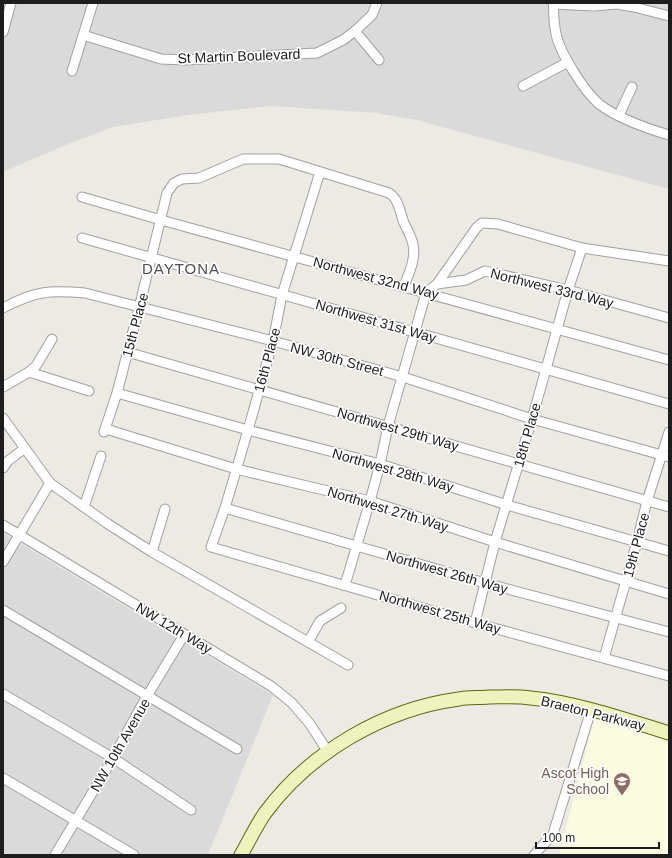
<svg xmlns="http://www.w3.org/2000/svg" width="672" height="858" viewBox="0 0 672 858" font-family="Helvetica,sans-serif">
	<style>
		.residential { fill: #dbdada }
		.education { fill: #fbfbdf }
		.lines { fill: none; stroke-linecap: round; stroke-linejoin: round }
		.street-casing { stroke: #a1a1a1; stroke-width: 11 }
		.secondary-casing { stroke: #5c6810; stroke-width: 15 }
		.street { stroke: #fff; stroke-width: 9 }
		.secondary { stroke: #eef2bd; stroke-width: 13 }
		.labels { text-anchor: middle; stroke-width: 3.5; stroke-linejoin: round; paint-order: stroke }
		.street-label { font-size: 14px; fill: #1d1d1d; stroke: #fff }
		.education-label { font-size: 14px; fill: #785e54; stroke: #fff; text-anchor: end }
		.neighbourhood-label { font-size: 15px; letter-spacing: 1px; fill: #505050; stroke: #fff }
	</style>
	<rect width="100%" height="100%" fill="#edeae4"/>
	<g class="residential">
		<path d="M 3,3 L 669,3 L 669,189 L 417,120 L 376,113 L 270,106 L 188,115 L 113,127 L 68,144 L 3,172 Z"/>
		<path d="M 3,533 L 273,695 L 208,855 L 3,855 Z"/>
	</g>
	<path class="education" d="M 595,715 L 669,738 L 669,855 L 559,855 Z"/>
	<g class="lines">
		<g class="street-casing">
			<g id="street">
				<path d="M 554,3 C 553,13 554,24 556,34 C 560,53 584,91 599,104 C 619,119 645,128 669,135"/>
				<path d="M 553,4 L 594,6 L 617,4 L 634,7 L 669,16"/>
				<path d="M 355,31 L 379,60"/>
				<path d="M 3,32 L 11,3"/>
				<path d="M 83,35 L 161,59 L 185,60 L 317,53 L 343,40 L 355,31 L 372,15 L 377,3"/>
				<path d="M 72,71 L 93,3"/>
				<path d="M 523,86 L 568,62"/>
				<path d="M 619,115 L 632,87"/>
				<path d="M 320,172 L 282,295 L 273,341 L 248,430 L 225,508 L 211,547 L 475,623 L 669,676"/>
				<path d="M 82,197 L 161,220 L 669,360"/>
				<path d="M 82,238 L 669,404"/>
				<path d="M 437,284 L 466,280 L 485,271 L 568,290 L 669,318"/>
				<path d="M 3,308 C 35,291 49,290 85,293 L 273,341 L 403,377 L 532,419 L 669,457"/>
				<path d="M 127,352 L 669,507"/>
				<path d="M 29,372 L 89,391"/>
				<path d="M 3,387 L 29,372 L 36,366 L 52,339"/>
				<path d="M 117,393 L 248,430 L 380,464 L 507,505 L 669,551"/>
				<path d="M 3,418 L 50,483 L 108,524 L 152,552 L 348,665"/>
				<path d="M 106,429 L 236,469 L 370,501 L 495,542 L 669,594"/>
				<path d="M 104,432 L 117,393 L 139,308 L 167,193 L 174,183 L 182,179 L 199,178 L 243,159 L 279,159 L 389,193 C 399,199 400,213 404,223 C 410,235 416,245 413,259 C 412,268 407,278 404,286"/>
				<path d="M 3,468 L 8,461 L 25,448"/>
				<path d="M 84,507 L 101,456"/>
				<path d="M 225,508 L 485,583 L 669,632"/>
				<path d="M 3,525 L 271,686 L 292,703 L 310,724 L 328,752"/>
				<path d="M 152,552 L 165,509"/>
				<path d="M 3,562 L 50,483"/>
				<path d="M 345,585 L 370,501 L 380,464 L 388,426 L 426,293 L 437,284 L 477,227 L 482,223 L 498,224 L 582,248 L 669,261"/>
				<path d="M 3,610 L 237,749"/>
				<path d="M 475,623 L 495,542 L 532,419 L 568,290 L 582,248"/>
				<path d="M 308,642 L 320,621 L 341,608"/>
				<path d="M 604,658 L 637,542 L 647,501 L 669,432"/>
				<path d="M 3,694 L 113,758 L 191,810"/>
				<path d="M 3,778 L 134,855"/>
				<path d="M 55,855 L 113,758 L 147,696 L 184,635"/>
				<path d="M 534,855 L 553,834 L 591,710"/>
			</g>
		</g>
		<g class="secondary-casing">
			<path id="secondary" d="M 241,855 C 249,841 256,826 265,813 C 310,752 384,709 459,699 C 468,697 479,698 489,697 C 503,697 517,696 531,698 C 578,703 624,719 669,733"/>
		</g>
		<use href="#street" class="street"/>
		<use href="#secondary" class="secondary"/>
	</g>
	<defs>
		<g id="school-pin" transform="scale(0.9)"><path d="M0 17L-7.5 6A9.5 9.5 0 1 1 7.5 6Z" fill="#8d6e63" stroke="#fff"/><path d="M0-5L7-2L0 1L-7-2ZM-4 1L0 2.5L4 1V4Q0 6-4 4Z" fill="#fff"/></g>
	</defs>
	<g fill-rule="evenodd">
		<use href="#school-pin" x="622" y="781"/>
	</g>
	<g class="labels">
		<g class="street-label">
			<text transform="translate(239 56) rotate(-2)" y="5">St Martin Boulevard</text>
			<text transform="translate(376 278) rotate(15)" y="5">Northwest 32nd Way</text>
			<text transform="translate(552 288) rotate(14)" y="5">Northwest 33rd Way</text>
			<text transform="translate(376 321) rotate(16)" y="5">Northwest 31st Way</text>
			<text transform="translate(135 325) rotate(-75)" y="5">15th Place</text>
			<text transform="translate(337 359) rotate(15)" y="5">NW 30th Street</text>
			<text transform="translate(267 360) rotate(-75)" y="5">16th Place</text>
			<text transform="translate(398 429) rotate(16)" y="5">Northwest 29th Way</text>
			<text transform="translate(527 435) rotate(-74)" y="5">18th Place</text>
			<text transform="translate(393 470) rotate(16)" y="5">Northwest 28th Way</text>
			<text transform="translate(388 509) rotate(17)" y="5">Northwest 27th Way</text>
			<text transform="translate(636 545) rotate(-75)" y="5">19th Place</text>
			<text transform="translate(447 572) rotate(16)" y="5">Northwest 26th Way</text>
			<text transform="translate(440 612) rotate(16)" y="5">Northwest 25th Way</text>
			<text transform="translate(174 628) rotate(31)" y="5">NW 12th Way</text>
			<text transform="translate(593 713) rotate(14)" y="5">Braeton Parkway</text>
			<text transform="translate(120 745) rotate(-60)" y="5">NW 10th Avenue</text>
		</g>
		<g class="education-label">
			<text x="609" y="778">Ascot High<tspan x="609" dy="16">School</tspan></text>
		</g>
		<g class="neighbourhood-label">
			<text x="181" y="274">DAYTONA</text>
		</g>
	</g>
	<rect width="672" height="858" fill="none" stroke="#1d1d1d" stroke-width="8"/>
	<path d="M536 842v6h123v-6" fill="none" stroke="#1d1d1d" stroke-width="2"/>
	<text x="542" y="842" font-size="12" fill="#1d1d1d" stroke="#ffffff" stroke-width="3" paint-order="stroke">100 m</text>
</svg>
